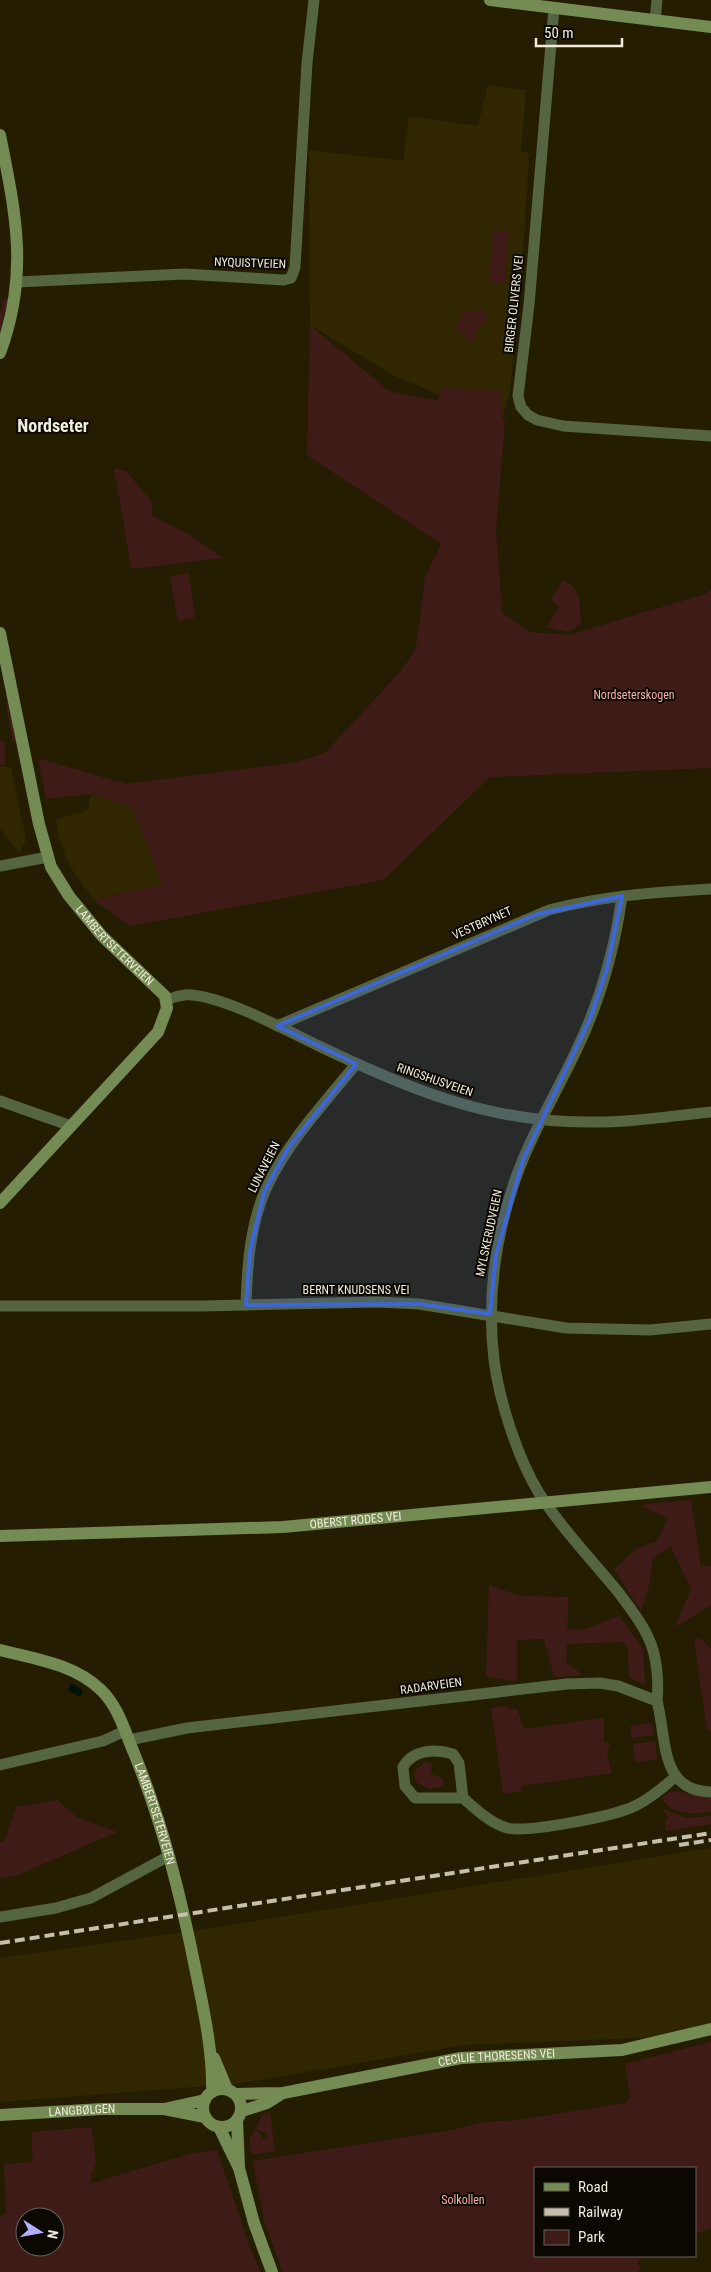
<svg xmlns="http://www.w3.org/2000/svg" width="711" height="2272" viewBox="0 0 711 2272" font-family="'Roboto Condensed',sans-serif">
	<style>
		.built { fill: #302600 }
		.green { fill: #3f1b18; fill-rule: evenodd }
		.water { fill: #00140a }
		.lines { fill: none; stroke-linecap: round; stroke-linejoin: round }
		.street { stroke: #556441; stroke-width: 11 }
		.secondary { stroke: #748b54; stroke-width: 12 }
		.rail { stroke: #c5c0ac; stroke-width: 4; stroke-dasharray: 10 5; stroke-linecap: butt }
		.marked { fill: #3d66d8; fill-opacity: 0.2; stroke: #3d66d8; stroke-width: 4; stroke-linejoin: round }
		.labels { text-anchor: middle; stroke-width: 4; stroke-linejoin: round; paint-order: stroke }
		.street-label { font-size: 12px; fill: #f1ecdb; stroke: #0b0801 }
		.park-label { font-size: 12px; fill: #fcaea4; stroke: #0b0801 }
		.district-label { font-size: 18px; font-weight: bold; fill: #f1ecdb; stroke: #0b0801 }
	</style>
	<rect width="100%" height="100%" fill="#251d01"/>
	<g class="built">
		<path d="M 488,85 L 526,90 L 521,152 L 529,153 L 524,238 L 510,392 L 503,416 L 440,395 L 395,376 L 310,325 L 309,150 L 403,161 L 409,116 L 478,126 Z"/>
		<path d="M 0,766 L 11,767 L 26,840 L 19,853 L 0,828 Z"/>
		<path d="M 91,794 L 132,807 L 162,884 L 94,900 L 69,865 L 59,839 L 56,819 L 88,810 Z"/>
		<path d="M 711,1848 L 711,2035 L 465,2045 L 235,2084 L 0,2102 L 0,1958 L 206,1929 Z"/>
	</g>
	<g class="green">
		<path d="M 493,230 L 509,231 L 505,283 L 489,284 Z"/>
		<path d="M 4,299 L 8,299 L 0,333 L 0,313 Z"/>
		<path d="M 485,310 L 488,321 C 480,325 474,332 474,341 L 465,342 L 465,334 L 459,334 L 454,327 L 459,323 L 462,311 Z"/>
		<path d="M 310,325 L 389,391 L 437,401 L 442,388 L 502,390 L 501,415 L 505,421 L 496,531 L 502,613 L 530,632 L 569,635 L 705,594 L 711,590 L 711,768 L 490,777 L 383,880 L 130,926 L 94,900 L 162,884 L 132,807 L 91,794 L 46,799 L 38,758 L 126,784 L 292,763 L 325,753 L 401,671 L 416,648 L 425,577 L 441,544 L 307,455 Z"/>
		<path d="M 114,468 L 126,471 L 153,503 L 151,515 L 190,535 L 223,558 L 131,569 Z"/>
		<path d="M 189,573 L 195,617 L 178,621 L 170,576 Z"/>
		<path d="M 563,580 C 582,588 580,607 581,624 L 568,632 L 547,627 L 559,606 L 551,600 Z"/>
		<path d="M 9,702 L 16,741 L 13,742 L 6,703 Z"/>
		<path d="M 0,740 L 5,742 L 5,765 L 0,765 Z"/>
		<path d="M 691,1500 L 701,1567 L 711,1566 L 711,1605 L 675,1627 L 691,1589 L 671,1547 L 653,1557 L 649,1586 L 641,1611 L 614,1569 L 638,1548 L 657,1541 L 668,1518 L 640,1505 Z"/>
		<path d="M 489,1585 L 521,1596 L 569,1597 L 567,1630 L 587,1629 L 619,1616 L 643,1649 L 645,1685 L 629,1677 L 628,1648 L 624,1642 L 567,1644 L 566,1662 L 583,1675 L 554,1677 L 544,1639 L 517,1640 L 517,1682 L 486,1676 Z"/>
		<path d="M 699,1637 L 711,1649 L 711,1732 L 707,1729 L 694,1640 Z"/>
		<path d="M 509,1706 L 510,1710 L 517,1709 L 524,1729 L 604,1718 L 604,1742 L 610,1744 L 607,1754 L 612,1773 L 521,1786 L 521,1791 L 503,1794 L 491,1708 Z"/>
		<path d="M 652,1723 L 654,1735 L 632,1738 L 630,1726 Z"/>
		<path d="M 655,1741 L 657,1759 L 635,1762 L 633,1744 Z"/>
		<path d="M 424,1762 L 432,1764 L 430,1773 L 443,1779 L 443,1786 L 429,1789 L 416,1782 L 414,1772 Z"/>
		<path d="M 672,1791 L 711,1797 L 711,1812 C 693,1813 675,1817 662,1799 L 665,1794 Z"/>
		<path d="M 57,1800 L 77,1817 L 117,1832 L 18,1875 L 0,1878 L 0,1842 L 4,1843 L 16,1807 Z"/>
		<path d="M 661,1808 L 685,1818 L 711,1816 L 711,1824 L 666,1831 L 665,1821 L 669,1817 Z"/>
		<path d="M 711,2042 L 711,2228 L 695,2234 L 695,2168 L 535,2168 L 535,2256 L 646,2256 L 638,2261 L 641,2270 L 637,2272 L 283,2272 L 264,2221 L 253,2161 L 452,2130 L 486,2122 L 518,2120 L 625,2103 L 630,2097 L 625,2064 Z"/>
		<path d="M 270,2111 L 275,2151 L 252,2155 L 249,2139 L 255,2130 L 261,2134 L 262,2140 L 267,2139 L 266,2133 L 256,2129 L 262,2115 Z"/>
		<path d="M 92,2127 L 96,2162 L 89,2184 L 189,2154 L 217,2150 L 252,2253 L 261,2272 L 0,2272 L 0,2216 L 6,2214 L 4,2164 L 33,2162 L 31,2132 ZM 25,2217 L 55,2217 L 55,2247 L 25,2247 Z"/>
	</g>
	<path class="water" d="M 71,1683 L 83,1690 L 80,1697 L 68,1690 Z"/>
	<g class="lines">
		<g class="street">
			<path d="M 554,8 L 529,305 L 518,396 L 521,407 L 528,415 L 537,420 L 563,426 L 711,436"/>
			<path d="M 655,21 L 657,0"/>
			<path d="M 17,282 L 184,274 L 284,280 L 291,278 L 295,267 L 307,63 L 314,0"/>
			<path d="M 0,866 L 48,857"/>
			<path d="M 622,896 C 615,948 600,1000 578,1047 C 557,1092 530,1136 514,1183 C 495,1240 487,1301 494,1360 C 499,1400 518,1459 539,1493 C 562,1529 592,1560 619,1593 C 629,1607 641,1621 648,1637 C 657,1655 659,1681 657,1701"/>
			<path d="M 166,1000 C 175,997 183,994 192,995 C 227,998 286,1030 319,1046 C 406,1088 488,1122 586,1122 C 628,1123 670,1116 711,1112"/>
			<path d="M 277,1026 L 549,910 C 602,896 656,892 711,889"/>
			<path d="M 0,1101 L 71,1126"/>
			<path d="M 246,1305 C 247,1268 250,1226 265,1191 C 286,1143 324,1104 356,1064"/>
			<path d="M 0,1306 L 203,1306 L 376,1302 L 419,1304 L 566,1328 L 650,1330 L 711,1324"/>
			<path d="M 129,1740 L 187,1728 L 567,1684 L 600,1683 L 618,1686 L 657,1701 C 667,1738 659,1791 711,1792"/>
			<path d="M 0,1765 L 103,1741 L 125,1731"/>
			<path d="M 463,1798 L 415,1798 L 405,1786 L 403,1767 C 413,1749 436,1749 453,1754 L 459,1763 L 463,1798 C 476,1809 490,1823 507,1828 C 528,1833 615,1816 635,1806 C 651,1798 663,1788 676,1776"/>
			<path d="M 0,1917 L 56,1908 L 91,1898 L 169,1856"/>
		</g>
		<g class="secondary">
			<path d="M 490,0 L 711,27"/>
			<path d="M 0,135 C 16,215 29,274 0,353"/>
			<path id="s1" d="M 0,633 L 39,824 L 51,867 L 69,896 L 102,936 L 165,996 L 167,1008 L 158,1032 L 0,1203"/>
			<path id="s2" d="M 0,1536 L 283,1527 L 711,1487"/>
			<path id="s3" d="M 0,1650 C 35,1659 74,1664 101,1690 C 118,1706 125,1732 134,1753 C 163,1824 181,1897 196,1972 C 204,2012 213,2051 212,2092"/>
			<path d="M 214,2058 L 227,2089"/>
			<circle cx="222" cy="2108" r="19"/>
			<path id="s4" d="M 236,2094 L 283,2093 L 461,2058 L 622,2050 L 711,2029"/>
			<path d="M 164,2109 L 205,2100"/>
			<path d="M 242,2111 L 267,2103 L 283,2093"/>
			<path id="s5" d="M 0,2115 L 102,2109 L 164,2109 L 205,2117"/>
			<path d="M 237,2120 L 239,2168 L 254,2223 L 272,2272"/>
			<path d="M 219,2127 L 239,2168"/>
		</g>
		<g class="rail">
			<path d="M 679,1845 L 711,1840"/>
			<path d="M 0,1943 L 711,1833"/>
		</g>
	</g>
	<path class="marked" d="M 622,896 L 607,969 L 590,1019 L 523,1160 L 496,1255 L 490,1314 L 419,1304 L 246,1305 L 250,1251 L 264,1192 L 288,1148 L 356,1064 L 277,1026 L 537,914 Z"/>
	<g class="labels">
		<g class="street-label">
			<text transform="translate(250 263) rotate(2)" y="4">NYQUISTVEIEN</text>
			<text transform="translate(514 304) rotate(-84)" y="4">BIRGER OLIVERS VEI</text>
			<text transform="translate(482 923) rotate(-24)" y="4">VESTBRYNET</text>
			<text dy="4" stroke="none"><textPath href="#s1" startOffset="341">LAMBERTSETERVEIEN</textPath></text>
			<text transform="translate(435 1080) rotate(19)" y="4">RINGSHUSVEIEN</text>
			<text transform="translate(264 1167) rotate(-63)" y="4">LUNAVEIEN</text>
			<text transform="translate(489 1233) rotate(-78)" y="4">MYLSKERUDVEIEN</text>
			<text x="356" y="1294">BERNT KNUDSENS VEI</text>
			<text dy="4" stroke="none"><textPath href="#s2" startOffset="356">OBERST RODES VEI</textPath></text>
			<text transform="translate(431 1686) rotate(-8)" y="4">RADARVEIEN</text>
			<text dy="4" stroke="none"><textPath href="#s3" startOffset="246">LAMBERTSETERVEIEN</textPath></text>
			<text dy="4" stroke="none"><textPath href="#s4" startOffset="264">CECILIE THORESENS VEI</textPath></text>
			<text dy="4" stroke="none"><textPath href="#s5" startOffset="82">LANGBØLGEN</textPath></text>
		</g>
		<g class="park-label">
			<text x="634" y="699">Nordseterskogen</text>
			<text x="463" y="2204">Solkollen</text>
		</g>
		<g class="district-label">
			<text x="53" y="432">Nordseter</text>
		</g>
	</g>
	<rect x="534" y="2167" width="162" height="90" fill="#0b0801" stroke="#676358"/>
	<rect x="544" y="2183" width="25" height="8" fill="#748b54" stroke="#676358"/>
	<text x="578" y="2192" font-size="15" fill="#f1ecdb">Road</text>
	<rect x="544" y="2208" width="25" height="8" fill="#c5c0ac" stroke="#676358"/>
	<text x="578" y="2217" font-size="15" fill="#f1ecdb">Railway</text>
	<rect x="544" y="2230" width="25" height="15" fill="#3f1b18" stroke="#676358"/>
	<text x="578" y="2242" font-size="15" fill="#f1ecdb">Park</text>
	<g transform="translate(40 2232) rotate(101)"><circle r="24" fill="#0b0801" stroke="#676358"/>
	<path d="M0-4L9 19L0 12L-9 19Z" fill="#b2adf9"/>
	<text y="-8" font-size="14" font-weight="bold" text-anchor="middle" fill="#f1ecdb">N</text>
	</g>
	<path d="M536 38v8h86v-8" fill="none" stroke="#f1ecdb" stroke-width="2.5"/>
	<text x="544" y="38" font-size="15" fill="#f1ecdb" stroke="#0b0801" stroke-width="4" paint-order="stroke">50 m</text>
</svg>
